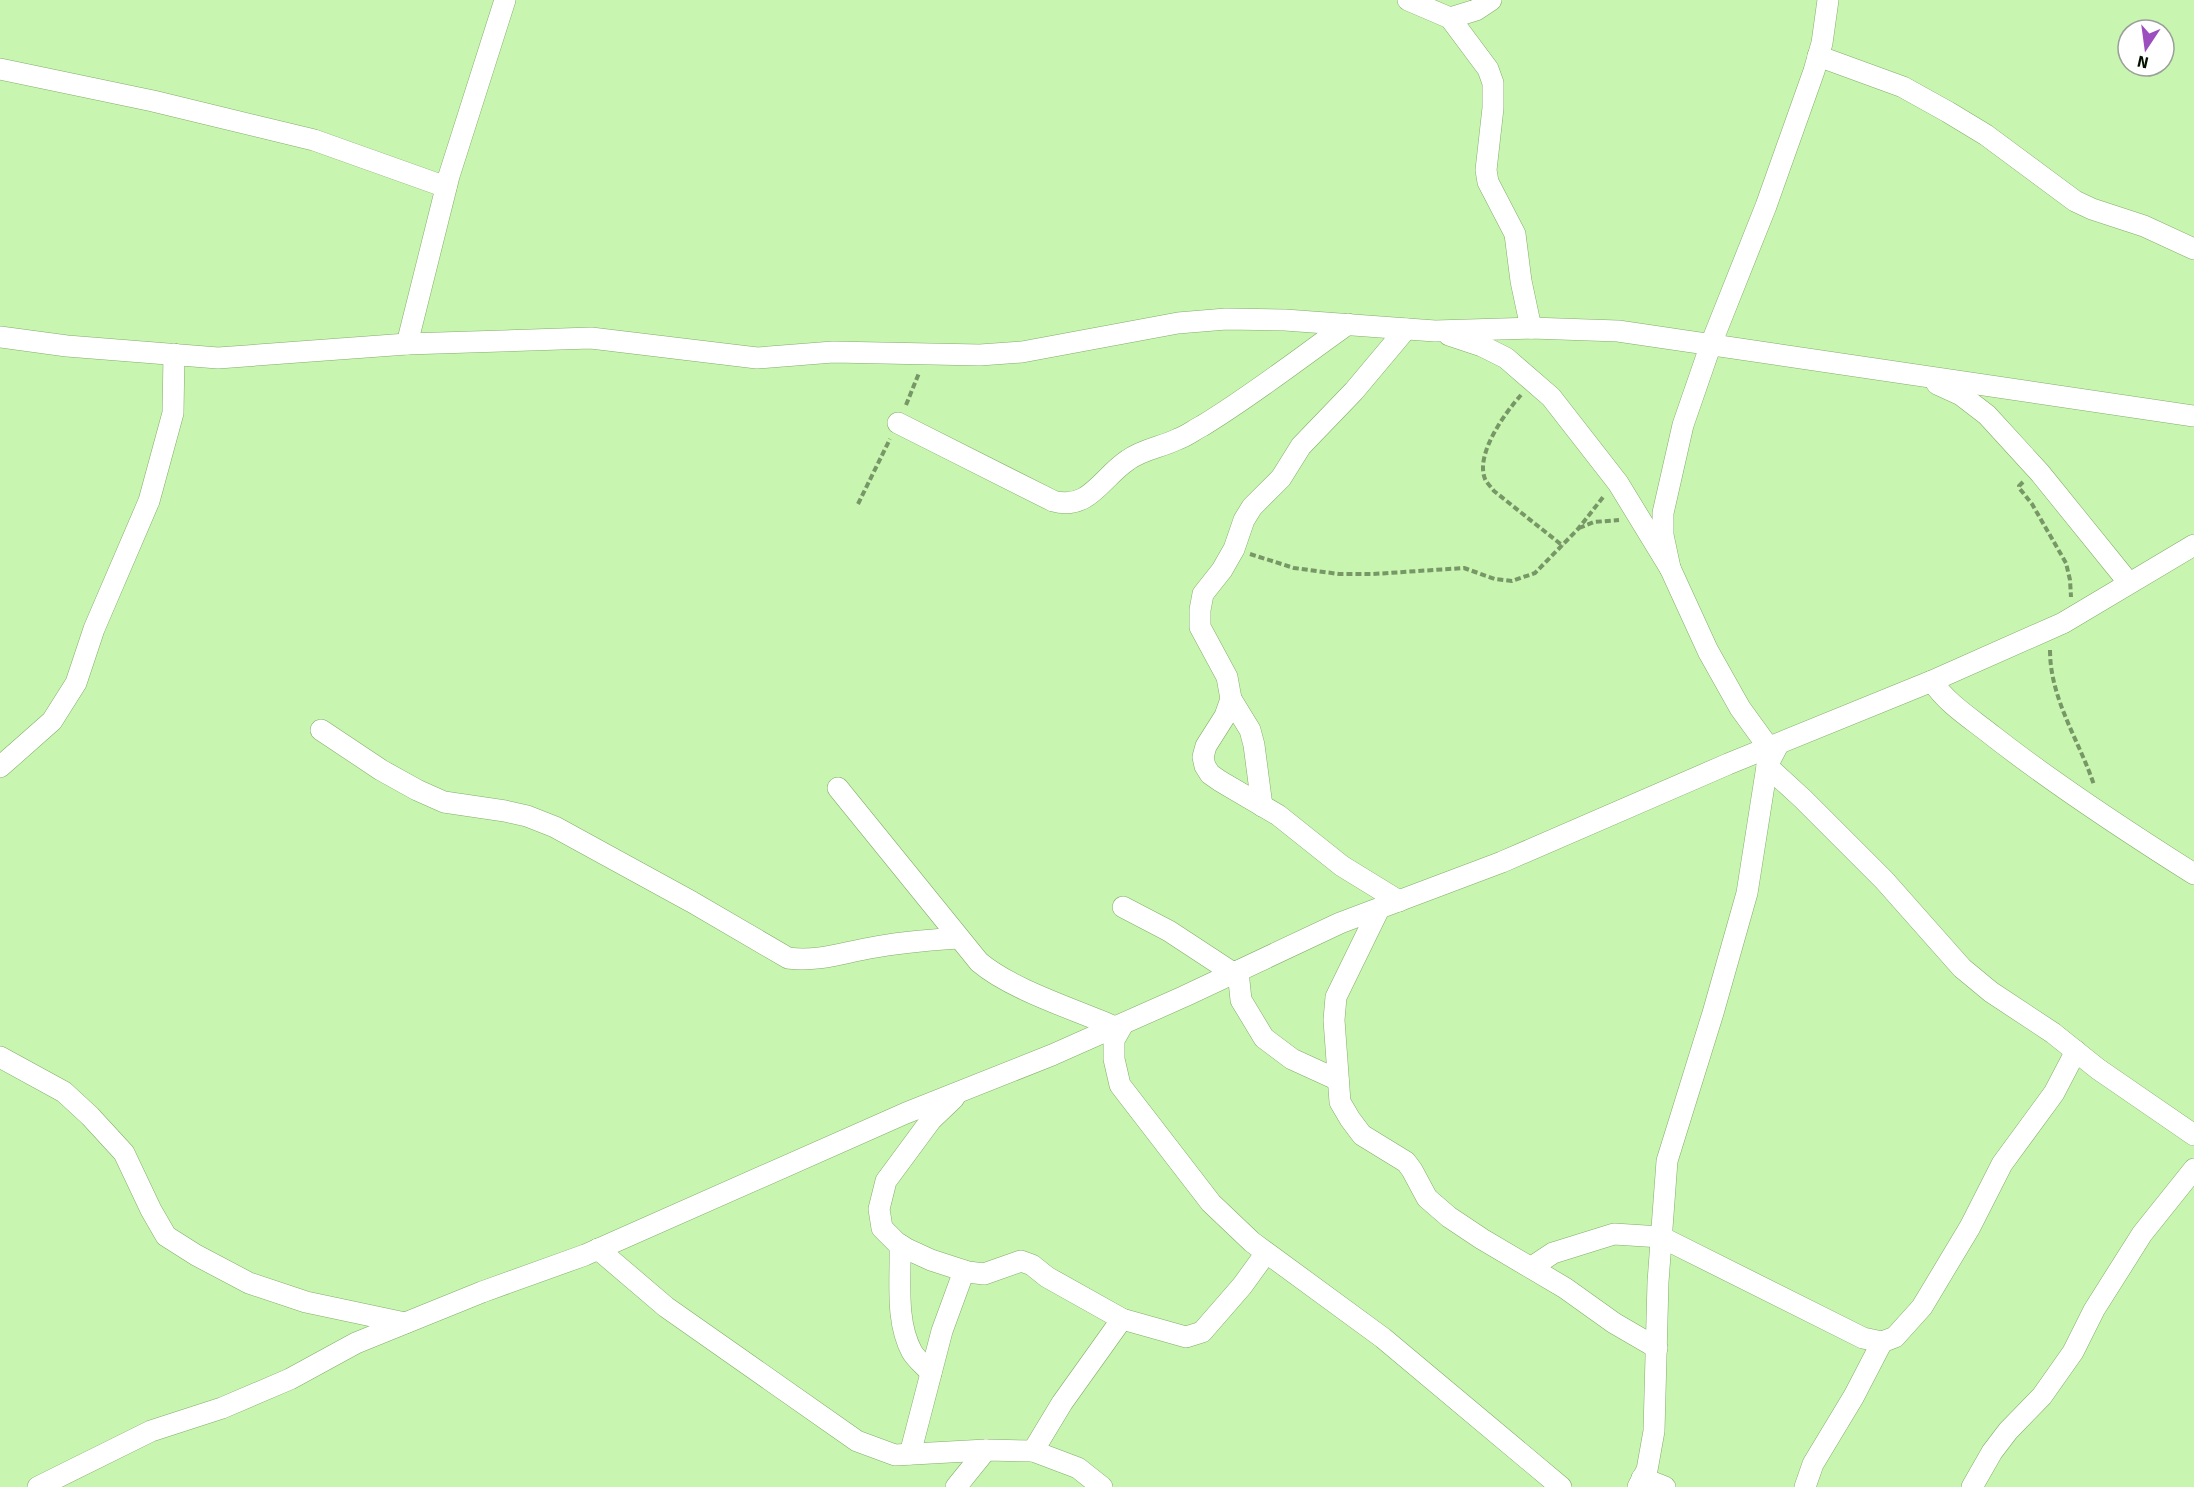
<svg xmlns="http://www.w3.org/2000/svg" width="2194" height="1487" viewBox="0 0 2194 1487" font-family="Signika,sans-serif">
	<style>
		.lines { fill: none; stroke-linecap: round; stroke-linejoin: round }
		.minor-casing { stroke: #83ad6a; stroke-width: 22 }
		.path { stroke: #779767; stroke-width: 4; stroke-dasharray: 6 3; stroke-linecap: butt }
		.minor { stroke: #fff; stroke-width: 21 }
	</style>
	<rect width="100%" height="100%" fill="#c8f5af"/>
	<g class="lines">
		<g class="minor-casing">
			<g id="minor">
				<path d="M 1408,0 L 1450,18 L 1488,69 L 1493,83 L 1493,108 L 1486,170 L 1488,182 L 1515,234 L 1521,281 L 1531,328"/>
				<path d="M 1450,18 L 1476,10 L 1491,0"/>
				<path d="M 1818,56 L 1903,87 L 1948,112 L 1986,135 L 2075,201 L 2092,209 L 2144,226 L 2194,249"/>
				<path d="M 0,69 L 153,101 L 314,140 L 446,187"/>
				<path d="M 1449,335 L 1482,346 L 1506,358 L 1551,397 L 1618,483 L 1670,568 L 1708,651 L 1740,708 L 1769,748"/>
				<path d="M 0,337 L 67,346 L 218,358 L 407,344 L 591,338 L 757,358 L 833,352 L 980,355 L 1022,352 L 1178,323 L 1226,319 L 1285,320 L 1435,331 L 1531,328 L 1618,331 L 2194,416"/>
				<path d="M 407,344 L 449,176 L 505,0"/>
				<path d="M 1937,384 L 1961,395 L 1987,415 L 2040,473 L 2129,583"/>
				<path d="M 898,423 L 1053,501 C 1089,511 1101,478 1128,460 C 1143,449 1162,447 1178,439 C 1187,436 1194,430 1202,426 C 1253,395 1300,358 1348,324"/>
				<path d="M 1670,568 L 1663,535 L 1663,513 L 1683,425 L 1711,344 L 1766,206 L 1814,71 L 1822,43 L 1828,0"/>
				<path d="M 1932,681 C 1947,704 1972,719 1993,736 C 2057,786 2126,831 2194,874"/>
				<path d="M 1231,699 L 1250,730 L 1254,745 L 1262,806"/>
				<path d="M 321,730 L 381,770 L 417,790 L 444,802 L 505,811 L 527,816 L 555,827 L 692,902 L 788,958 C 818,962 842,953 870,948 C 900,942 929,940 958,938"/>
				<path d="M 1767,766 L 1803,799 L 1884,880 L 1962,968 L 1991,992 L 2053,1033 L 2098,1069 L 2194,1135"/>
				<path d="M 0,767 L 52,721 L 76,683 L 94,629 L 149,501 L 173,413 L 174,354"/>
				<path d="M 838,788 L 979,962 C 1012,990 1074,1009 1115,1027"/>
				<path d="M 1399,901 L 1342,866 L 1278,815 L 1220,781 L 1210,774 L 1205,766 L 1203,757 L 1206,746 L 1225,716 L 1231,699 L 1227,677 L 1200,627 L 1200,610 L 1203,594 L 1222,570 L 1234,549 L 1244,520 L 1252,507 L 1281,478 L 1301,446 L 1354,391 L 1406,329"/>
				<path d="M 1123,907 L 1169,931 L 1233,973"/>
				<path d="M 1379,909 L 1336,997 L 1334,1020 L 1340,1102 L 1350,1119 L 1362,1135 L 1406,1162 L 1412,1170 L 1427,1198 L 1449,1217 L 1482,1239 L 1565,1288 L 1614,1323 L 1657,1348"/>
				<path d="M 1238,971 L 1241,1000 L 1264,1038 L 1292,1059 L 1338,1080"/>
				<path d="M 1123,1024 L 1114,1040 L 1114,1059 L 1120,1085 L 1211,1203 L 1252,1242 L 1383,1338 L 1561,1487"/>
				<path d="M 0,1057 L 64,1092 L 90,1116 L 124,1153 L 151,1210 L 166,1236 L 196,1255 L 249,1283 L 306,1302 L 405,1323"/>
				<path d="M 954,1098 L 931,1120 L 886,1181 L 879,1209 L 882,1228 L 896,1242 L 907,1249 L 931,1260 L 968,1272 L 984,1274 L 1021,1261 L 1032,1265 L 1047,1277 L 1122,1319 L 1186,1337 L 1202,1332 L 1242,1286 L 1266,1253"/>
				<path d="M 900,1245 C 901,1279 895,1321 912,1352 C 916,1359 925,1366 931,1373"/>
				<path d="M 598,1249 L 666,1307 L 857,1441 L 895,1455 L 986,1450 L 1033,1451 L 1078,1468 L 1102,1487"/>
				<path d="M 1532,1267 L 1553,1253 L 1614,1234 L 1661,1237 L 1863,1338 L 1882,1342 L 1895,1337 L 1922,1307 L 1970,1227 L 2002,1164 L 2054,1093 L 2076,1051"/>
				<path d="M 1033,1451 L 1062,1403 L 1122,1319"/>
				<path d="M 910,1454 L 942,1331 L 964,1271"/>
				<path d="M 1642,1478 L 1665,1487"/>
				<path d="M 38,1487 L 151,1431 L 222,1408 L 290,1379 L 356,1343 L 482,1292 L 585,1255 L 906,1113 L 1052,1055 L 1185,996 L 1340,923 L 1502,862 L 1728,764 L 1932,681 L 2063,623 L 2194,545"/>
				<path d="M 956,1487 L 986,1450"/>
				<path d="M 1638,1487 L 1647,1470 L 1654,1431 L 1658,1282 L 1667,1161 L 1713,1013 L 1747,893 L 1767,766 L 1778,745"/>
				<path d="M 1805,1487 L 1813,1464 L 1854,1396 L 1882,1342"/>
				<path d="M 1972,1487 L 1992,1452 L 2008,1431 L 2042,1396 L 2073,1352 L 2094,1310 L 2142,1234 L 2194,1169"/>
			</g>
		</g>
		<g class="path">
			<path d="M 1521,395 C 1505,413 1475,454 1485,479 C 1487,483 1491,487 1494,491 L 1563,546"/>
			<path d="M 906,405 L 919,373"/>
			<path d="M 2023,482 L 2019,486 L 2020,489 L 2032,504 L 2066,563 L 2070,580 L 2071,597"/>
			<path d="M 858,504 L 890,439"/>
			<path d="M 1579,528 L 1594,522 L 1619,520"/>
			<path d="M 1250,554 L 1294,568 L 1339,574 L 1373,574 L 1464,568 L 1495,579 L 1512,581 L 1535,573 L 1578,529 L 1604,496"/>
			<path d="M 2050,650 C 2050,699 2079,740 2094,785"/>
		</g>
		<use href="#minor" class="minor"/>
	</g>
	<g transform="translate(2146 48) rotate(193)"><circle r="28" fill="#ffffff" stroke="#9aa099" stroke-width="1.5"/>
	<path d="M0-4.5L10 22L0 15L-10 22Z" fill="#9c4dbe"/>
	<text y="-9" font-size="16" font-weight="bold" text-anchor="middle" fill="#031100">N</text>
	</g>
</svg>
